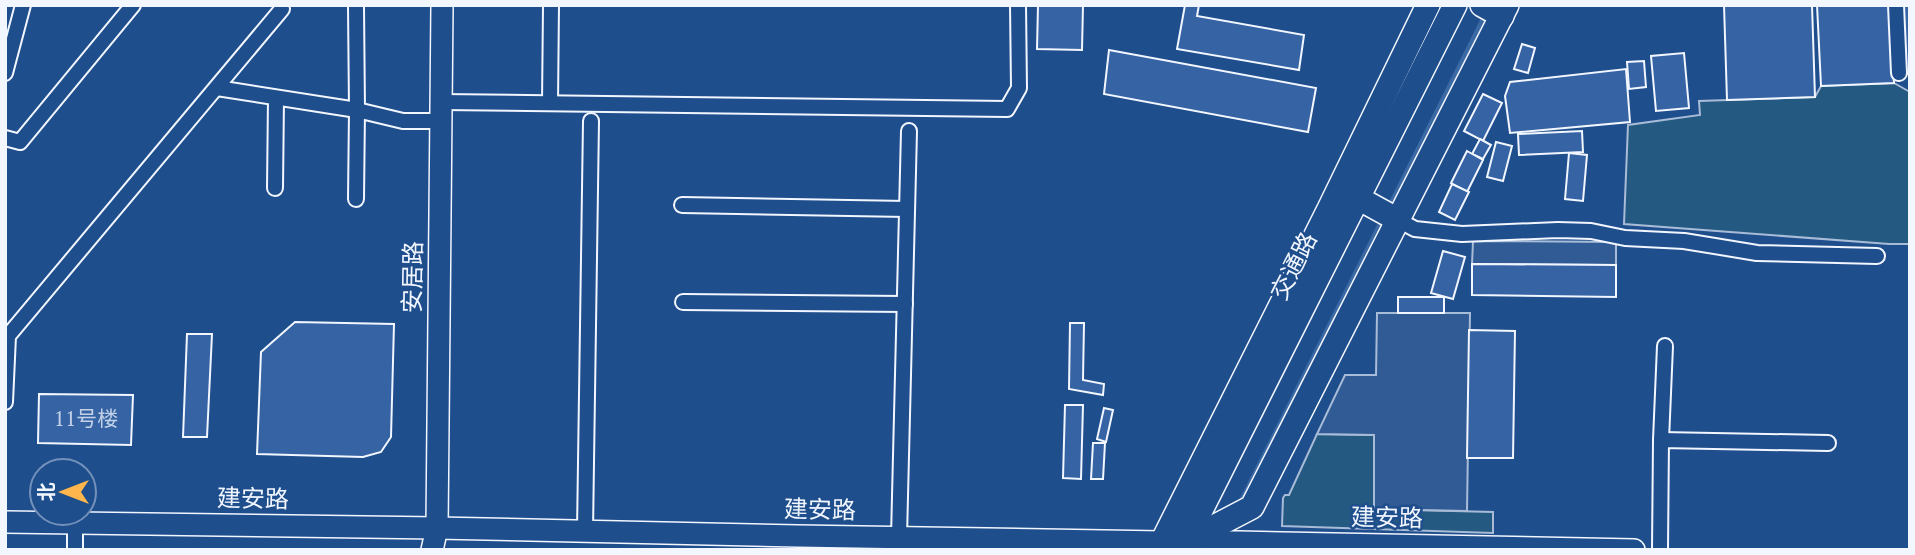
<svg xmlns="http://www.w3.org/2000/svg" width="1915" height="555" viewBox="0 0 1915 555" font-family="'PT Serif','Noto Sans SC',serif">
	<style>
		.green { fill: #245a82; stroke: #a8bbd7; stroke-width: 2 }
		.parking { fill: #305b95; stroke: #a8bbd7; stroke-width: 2 }
		.lines { fill: none; stroke-linecap: round; stroke-linejoin: round }
		.stream { stroke: #3b69a3; stroke-width: 4.5 }
		.building { fill: #3563a3; stroke: #f2f6ff; stroke-width: 2 }
		.street-casing { stroke: #f2f6ff; stroke-width: 18 }
		.secondary-casing { stroke: #f2f6ff; stroke-width: 24 }
		.primary-casing { stroke: #f2f6ff; stroke-width: 26 }
		.street { stroke: #1f4e8c; stroke-width: 14 }
		.secondary { stroke: #1f4e8c; stroke-width: 21 }
		.primary { stroke: #1f4e8c; stroke-width: 23 }
		.labels { text-anchor: middle; stroke-width: 5; stroke-linejoin: round; paint-order: stroke }
		.number-label { font-size: 21px; fill: #c3d1e8 }
		.street-label { font-size: 24px; fill: #f2f6ff; stroke: #1f4e8c }
	</style>
	<rect width="100%" height="100%" fill="#1f4e8c"/>
	<g class="green">
		<path d="M 1894,83 L 1910,92 L 1910,244 L 1889,244 L 1624,224 L 1628,125 L 1700,115 L 1699,101 L 1815,97 L 1821,86 Z"/>
		<path d="M 1317,434 L 1374,435 L 1374,509 L 1493,512 L 1493,533 L 1282,526 L 1283,498 L 1285,495 L 1289,495 Z"/>
	</g>
	<g class="parking">
		<path d="M 1473,241 L 1616,242 L 1616,265 L 1472,264 Z"/>
		<path d="M 1377,313 L 1470,313 L 1467,511 L 1374,509 L 1374,435 L 1317,434 L 1345,375 L 1376,375 Z"/>
	</g>
	<g class="lines">
		<g class="stream">
			<path d="M 1389,207 L 1485,15"/>
			<path d="M 1242,499 L 1383,218"/>
		</g>
	</g>
	<g class="building">
		<path d="M 1038,5 L 1083,5 L 1082,50 L 1037,49 Z"/>
		<path d="M 1185,5 L 1199,5 L 1197,16 L 1304,35 L 1299,70 L 1177,49 Z"/>
		<path d="M 1724,5 L 1812,5 L 1815,97 L 1727,100 Z"/>
		<path d="M 1817,5 L 1889,5 L 1894,83 L 1821,86 Z"/>
		<path d="M 1903,5 L 1910,5 L 1910,74 L 1904,74 Z"/>
		<path d="M 1522,44 L 1535,48 L 1528,73 L 1514,69 Z"/>
		<path d="M 1109,50 L 1316,88 L 1308,132 L 1104,94 Z"/>
		<path d="M 1684,53 L 1689,108 L 1656,111 L 1651,56 Z"/>
		<path d="M 1644,61 L 1646,87 L 1629,89 L 1627,62 Z"/>
		<path d="M 1626,69 L 1630,122 L 1510,133 L 1505,96 L 1510,82 Z"/>
		<path d="M 1483,94 L 1502,103 L 1483,141 L 1464,131 Z"/>
		<path d="M 1582,131 L 1583,152 L 1519,155 L 1518,134 Z"/>
		<path d="M 1480,139 L 1491,145 L 1483,159 L 1472,154 Z"/>
		<path d="M 1496,142 L 1512,146 L 1503,181 L 1487,177 Z"/>
		<path d="M 1467,151 L 1483,160 L 1467,192 L 1451,183 Z"/>
		<path d="M 1569,153 L 1587,155 L 1583,201 L 1565,199 Z"/>
		<path d="M 1452,184 L 1469,192 L 1455,220 L 1439,212 Z"/>
		<path d="M 1443,251 L 1465,257 L 1453,299 L 1431,293 Z"/>
		<path d="M 1472,264 L 1616,265 L 1616,297 L 1472,295 Z"/>
		<rect x="1398" y="297" width="46" height="16"/>
		<path d="M 295,322 L 394,324 L 391,437 L 381,452 L 363,457 L 257,454 L 261,352 Z"/>
		<path d="M 1070,323 L 1084,323 L 1083,380 L 1104,384 L 1103,395 L 1069,389 Z"/>
		<path d="M 1469,330 L 1515,331 L 1513,458 L 1467,458 Z"/>
		<path d="M 187,334 L 212,334 L 207,437 L 183,437 Z"/>
		<path d="M 39,394 L 133,395 L 131,445 L 38,443 Z"/>
		<path d="M 1065,405 L 1083,405 L 1081,479 L 1063,478 Z"/>
		<path d="M 1104,408 L 1113,410 L 1106,442 L 1097,439 Z"/>
		<path d="M 1093,443 L 1105,443 L 1103,479 L 1091,479 Z"/>
	</g>
	<g class="lines">
		<g class="street-casing">
			<g id="street">
				<path d="M 1896,5 L 1899,73"/>
				<path d="M 356,7 L 357,110 L 356,199"/>
				<path d="M 5,73 L 23,5"/>
				<path d="M 217,88 L 357,110 L 403,121 L 441,121"/>
				<path d="M 441,102 L 1007,109 L 1019,88 L 1018,5"/>
				<path d="M 550,103 L 551,5"/>
				<path d="M 5,138 L 20,142 L 133,5"/>
				<path d="M 275,188 L 276,98"/>
				<path d="M 682,205 L 907,209"/>
				<path d="M 1398,220 L 1415,229 L 1462,234 L 1558,230 L 1591,231 L 1625,238 L 1684,241 L 1757,253 L 1877,256"/>
				<path d="M 683,302 L 905,304"/>
				<path d="M 5,402 L 8,336 L 282,9"/>
				<path d="M 1661,440 L 1665,346"/>
				<path d="M 585,531 L 591,121"/>
				<path d="M 899,537 L 909,131"/>
				<path d="M 75,550 L 75,522"/>
				<path d="M 1660,550 L 1661,440 L 1828,443"/>
			</g>
		</g>
		<g class="secondary-casing">
			<g id="secondary">
				<path d="M 5,522 L 437,528 L 798,536 L 1162,542 L 1239,542 L 1634,550"/>
				<path d="M 432,550 L 437,528 L 442,5"/>
			</g>
		</g>
		<g class="primary-casing">
			<g id="primary">
				<path d="M 1482,5 L 1502,16"/>
				<path d="M 1358,198 L 1398,220"/>
				<path d="M 1185,542 L 1252,507 L 1507,5"/>
				<path d="M 1184,544 L 1455,5"/>
				<path d="M 1158,550 L 1329,209 L 1428,5"/>
			</g>
		</g>
		<use href="#street" class="street"/>
		<use href="#secondary" class="secondary"/>
		<use href="#primary" class="primary"/>
	</g>
	<g class="labels">
		<g class="number-label">
			<text x="86" y="426">11号楼</text>
		</g>
		<g class="street-label">
			<text transform="translate(1294 266) rotate(-63)" y="8">交通路</text>
			<text transform="translate(413 277) rotate(-89)" y="8">安居路</text>
			<text transform="translate(253 499) rotate(1)" y="8">建安路</text>
			<text transform="translate(820 510) rotate(1)" y="8">建安路</text>
			<text transform="translate(1387 518) rotate(1)" y="8">建安路</text>
		</g>
	</g>
	<rect width="1915" height="555" fill="none" stroke="#f2f6ff" stroke-width="14"/>
	<g transform="translate(63 492) rotate(270)"><circle r="33" fill="#1f4e8c" stroke="#7391ba" stroke-width="2"/>
	<path d="M0-5L12 26L0 18L-12 26Z" fill="#ffb74d"/>
	<text y="-10" font-size="19" font-weight="bold" text-anchor="middle" fill="#f2f6ff">北</text>
	</g>
</svg>
